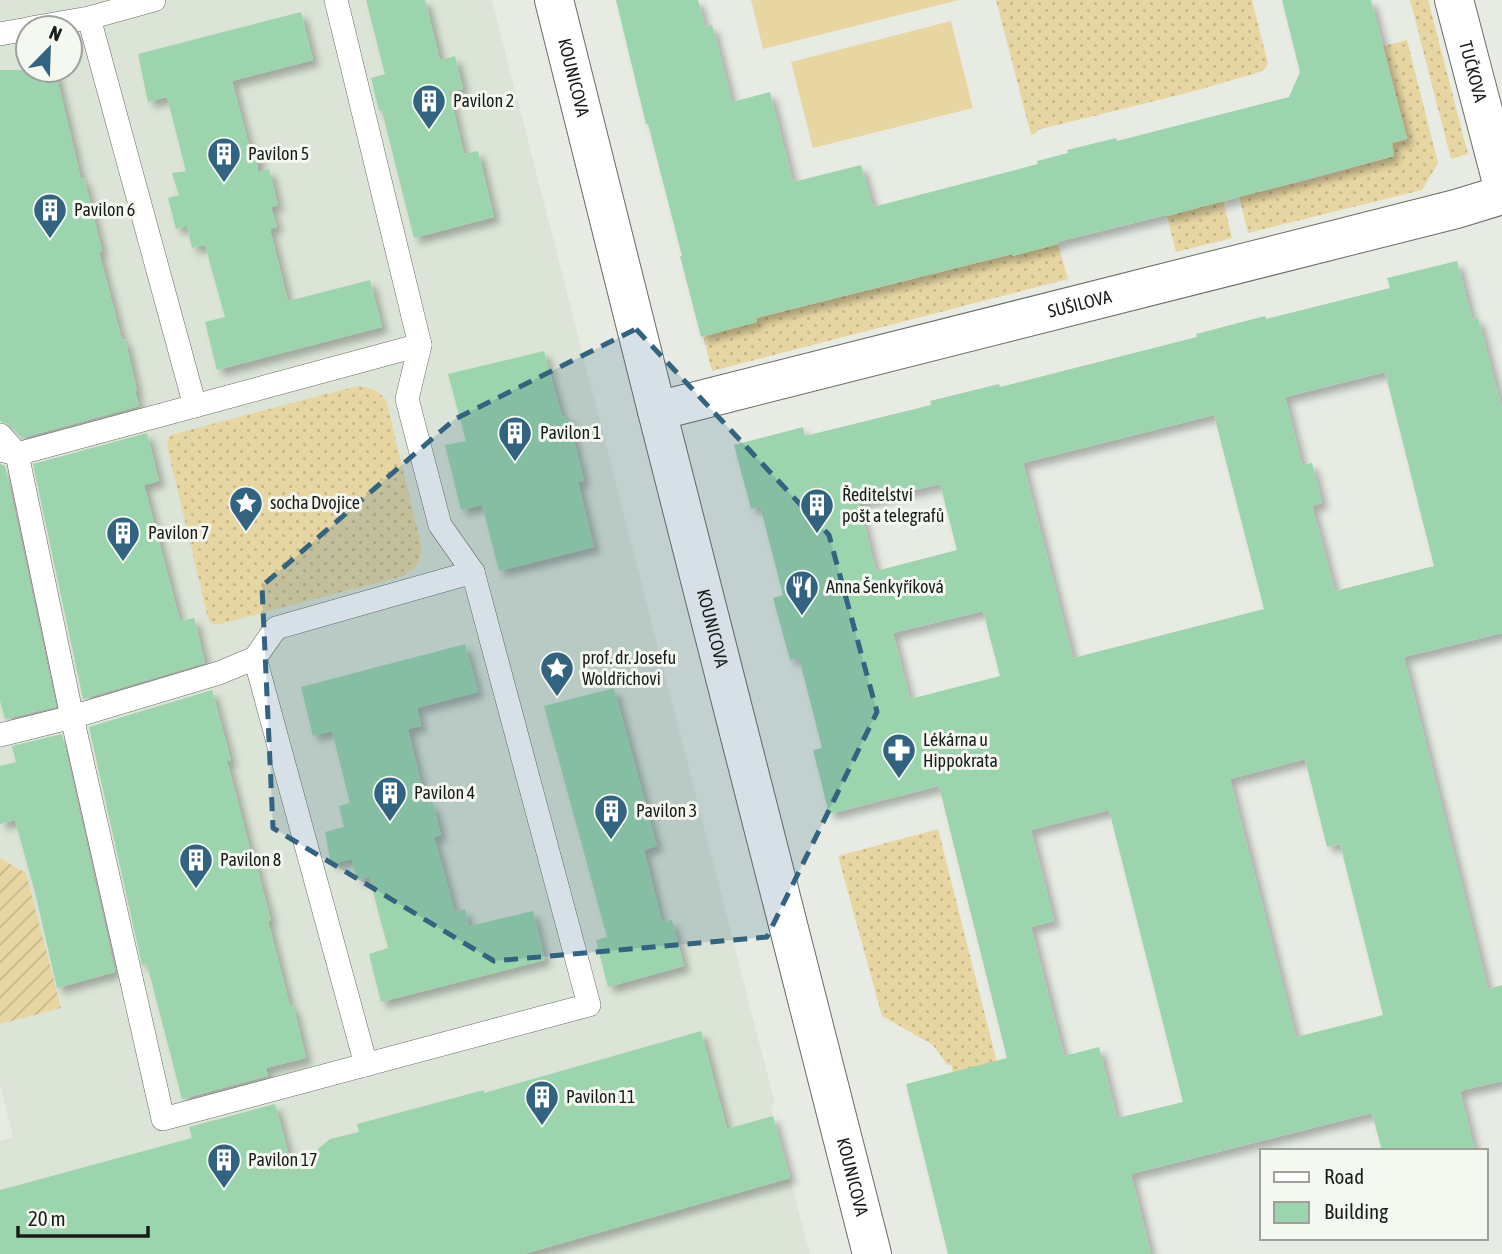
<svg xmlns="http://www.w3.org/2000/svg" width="1502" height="1254" viewBox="0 0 1502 1254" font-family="'Asap Condensed',sans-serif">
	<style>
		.built { fill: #dbe4d6; fill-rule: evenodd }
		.grass { fill: url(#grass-dots) }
		.garden { fill: url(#garden-furrows) }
		.pitch { fill: #e8d6a2 }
		.building { fill: #9cd5ad; fill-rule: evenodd; filter: url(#shadow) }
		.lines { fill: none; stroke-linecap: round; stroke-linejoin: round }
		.lane-casing { stroke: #686c66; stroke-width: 24 }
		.street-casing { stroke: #686c66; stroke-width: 40 }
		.secondary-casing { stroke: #686c66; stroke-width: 40 }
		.lane { stroke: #fff; stroke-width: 23 }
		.street { stroke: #fff; stroke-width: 38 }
		.secondary { stroke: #fff; stroke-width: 38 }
		.marked { fill: #326381; fill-opacity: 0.2; stroke: #326381; stroke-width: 5; stroke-dasharray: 14 9; stroke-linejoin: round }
		.labels { text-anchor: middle; stroke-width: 6; stroke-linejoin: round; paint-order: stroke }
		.street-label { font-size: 18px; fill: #1a1c19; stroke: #f4f8f1 }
		.poi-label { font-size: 18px; fill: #1a1c19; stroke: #f4f8f1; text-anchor: start }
	</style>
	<defs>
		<pattern id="grass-dots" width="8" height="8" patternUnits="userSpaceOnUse" patternTransform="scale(1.75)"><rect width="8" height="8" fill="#e8d6a2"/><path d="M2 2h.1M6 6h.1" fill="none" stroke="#c6b78b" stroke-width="1.8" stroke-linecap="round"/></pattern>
		<pattern id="garden-furrows" width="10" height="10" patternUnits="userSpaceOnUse" patternTransform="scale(1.75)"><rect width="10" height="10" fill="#e8d6a2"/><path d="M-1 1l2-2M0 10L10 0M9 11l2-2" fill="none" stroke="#c6b78b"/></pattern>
		<filter id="shadow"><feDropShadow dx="6" dy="6" stdDeviation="3.5" flood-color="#0004"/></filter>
	</defs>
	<rect width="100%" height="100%" fill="#e7ebe4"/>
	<path class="built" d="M 2,0 L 492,0 L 775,1104 L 771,1106 L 773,1116 L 810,1254 L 0,1254 L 0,1141 L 13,1137 L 0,1085 L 0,1024 L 61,1008 L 26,873 L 0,858 L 0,3 ZM 28,28 L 70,28 L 70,70 L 28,70 Z"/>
	<g class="grass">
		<path d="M 996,0 L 1252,0 L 1268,64 L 1263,71 L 1191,92 L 1037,130 L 1037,133 L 1031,135 Z"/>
		<path d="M 1410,0 L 1428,0 L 1468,154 L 1451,159 Z"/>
		<path d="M 1407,40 L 1438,163 L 1422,190 L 1248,233 L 1239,196 L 1302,182 L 1394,156 L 1387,142 L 1407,138 L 1383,46 Z"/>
		<path d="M 1223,200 L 1232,238 L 1176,252 L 1167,216 Z"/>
		<path d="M 1058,244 L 1068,279 L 712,371 L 703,336 L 757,322 L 756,318 L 1012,254 L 1012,256 Z"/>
		<path d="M 357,386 C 370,387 378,390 386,400 L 421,544 C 421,563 418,567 403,576 L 216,625 L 210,622 L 208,618 L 167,446 L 168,437 L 174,434 Z"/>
		<path d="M 938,829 L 1006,1098 L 962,1109 L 951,1065 L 947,1065 L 933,1045 L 882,1016 L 838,856 Z"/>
	</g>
	<path class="garden" d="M 0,858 L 26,873 L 61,1008 L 0,1024 Z"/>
	<g class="pitch">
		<path d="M 751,0 L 959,0 L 763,49 Z"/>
		<path d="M 951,21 L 973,108 L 813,148 L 791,62 Z"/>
	</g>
	<g class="building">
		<path d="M 366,0 L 425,0 L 440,60 L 455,56 L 463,89 L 449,92 L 464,154 L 478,151 L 494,217 L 414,238 L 382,111 L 379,111 L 371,78 L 385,74 Z"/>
		<path d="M 616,0 L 698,0 L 705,27 L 712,25 L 732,102 L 770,92 L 793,182 L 861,165 L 873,207 L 1038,164 L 1037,161 L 1068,153 L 1067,150 L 1116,138 L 1117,141 L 1289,97 L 1300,72 L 1282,0 L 1371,0 L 1407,139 L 1392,143 L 1394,156 L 1167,216 L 1166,215 L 1057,242 L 1058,244 L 1012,256 L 1012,254 L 756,318 L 757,322 L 701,337 L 680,256 L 682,256 L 648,124 L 646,124 Z"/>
		<path d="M 301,12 L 313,60 L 232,81 L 251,153 L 258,151 L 258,172 L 269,169 L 278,205 L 271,207 L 277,227 L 270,229 L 288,301 L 370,280 L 382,327 L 217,370 L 205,322 L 225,317 L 205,245 L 192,248 L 187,226 L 176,229 L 168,198 L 179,195 L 172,173 L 186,171 L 167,97 L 148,102 L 138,54 Z"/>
		<path d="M 0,70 L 55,70 L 81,179 L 84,178 L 102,251 L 99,252 L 122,340 L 125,339 L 137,391 L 135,391 L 139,406 L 22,438 L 10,425 L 0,421 Z"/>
		<path d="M 1457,261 L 1472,319 L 1478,318 L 1502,409 L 1502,633 L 1404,657 L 1488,989 L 1502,985 L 1502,1081 L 1460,1091 L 1475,1151 L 1382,1151 L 1372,1113 L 1131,1174 L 1151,1254 L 948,1254 L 906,1084 L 1007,1058 L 939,786 L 829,814 L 813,750 L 822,748 L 799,658 L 790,660 L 773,598 L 783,595 L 760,506 L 751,509 L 734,445 L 803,427 L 805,436 L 931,405 L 930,401 L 999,384 L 1000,387 L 1197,337 L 1196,334 L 1265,316 L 1266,319 L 1390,288 L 1387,278 ZM 1385,372 L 1434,566 L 1335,591 L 1312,506 L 1322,503 L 1312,463 L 1302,465 L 1285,397 ZM 1214,415 L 1264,609 L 1073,658 L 1023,463 ZM 940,484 L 957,550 L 876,571 L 859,503 ZM 983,611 L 1000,676 L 910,699 L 893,633 ZM 1305,759 L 1327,847 L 1340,844 L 1383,1015 L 1296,1037 L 1230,779 ZM 1109,810 L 1183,1102 L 1117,1118 L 1099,1047 L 1064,1056 L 1031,927 L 1054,921 L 1031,830 Z"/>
		<path d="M 544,351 L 562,417 L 568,416 L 584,481 L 578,482 L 594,547 L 499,571 L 482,505 L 461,510 L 445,445 L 466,441 L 448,374 Z"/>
		<path d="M 147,433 L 159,481 L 144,485 L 180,621 L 194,618 L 205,663 L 83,699 L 33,464 Z"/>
		<path d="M 0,464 L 5,466 L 56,707 L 5,719 L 0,701 Z"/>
		<path d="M 465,644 L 478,692 L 417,708 L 421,726 L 408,729 L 426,804 L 433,803 L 441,835 L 434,837 L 455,912 L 465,909 L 469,926 L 533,911 L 545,960 L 381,1002 L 369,954 L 388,948 L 369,877 L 357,880 L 352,859 L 331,864 L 325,832 L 344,827 L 339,806 L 350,803 L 332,731 L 313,736 L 301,687 Z"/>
		<path d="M 614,688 L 657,846 L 644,850 L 662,922 L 672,920 L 684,966 L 608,987 L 596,940 L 607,937 L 544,706 Z"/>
		<path d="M 212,690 L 231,761 L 227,761 L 250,849 L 252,849 L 271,921 L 268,921 L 290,1006 L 293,1005 L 306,1058 L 266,1068 L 268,1076 L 182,1099 L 147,964 L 142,965 L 89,727 Z"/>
		<path d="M 62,734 L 115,972 L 57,988 L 36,896 L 15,820 L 0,824 L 0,766 L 16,762 L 12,746 Z"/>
		<path d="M 701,1031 L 727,1129 L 773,1116 L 790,1178 L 524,1254 L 0,1254 L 0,1190 L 192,1138 L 189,1127 L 275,1104 L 293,1170 L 330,1139 L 359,1132 L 357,1124 L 484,1090 L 484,1093 Z"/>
	</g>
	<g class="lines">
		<g class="lane-casing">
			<g id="lane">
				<path d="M 154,0 L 89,18 L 195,406"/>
				<path d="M 31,28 L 89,18"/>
				<path d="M 0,34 L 28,29"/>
				<path d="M 420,345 L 17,454 L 72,717 L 219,673 L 255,658 L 276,628 L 473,572"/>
				<path d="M 0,435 L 17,454 L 0,450"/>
				<path d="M 255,658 L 366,1065"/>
				<path d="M 0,735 L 72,717 L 163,1119 L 589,1005 L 473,572 L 440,525 L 407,399 L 420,345 L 336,0"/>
			</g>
		</g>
		<g class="street-casing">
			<g id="street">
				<path id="s1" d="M 1454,0 L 1502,183"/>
				<path id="s2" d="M 657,411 L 1456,209 L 1502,195"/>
			</g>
		</g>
		<g class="secondary-casing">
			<g id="secondary">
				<path id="s3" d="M 554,0 L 657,411 L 872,1254"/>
			</g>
		</g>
		<use href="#lane" class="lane"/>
		<use href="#street" class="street"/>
		<use href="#secondary" class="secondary"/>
	</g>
	<path class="marked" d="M 636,329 L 829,535 L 877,712 L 767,937 L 494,961 L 273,828 L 262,586 L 455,419 Z"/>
	<defs>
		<g id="building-pin" transform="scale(1.75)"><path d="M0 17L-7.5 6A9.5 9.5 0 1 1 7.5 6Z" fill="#326381" stroke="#f4f8f1"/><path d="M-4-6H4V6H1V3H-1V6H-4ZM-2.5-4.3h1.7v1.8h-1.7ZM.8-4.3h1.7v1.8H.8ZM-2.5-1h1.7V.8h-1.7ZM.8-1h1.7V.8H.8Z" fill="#fff"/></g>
		<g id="sight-pin" transform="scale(1.75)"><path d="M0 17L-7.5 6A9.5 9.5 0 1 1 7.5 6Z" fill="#326381" stroke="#f4f8f1"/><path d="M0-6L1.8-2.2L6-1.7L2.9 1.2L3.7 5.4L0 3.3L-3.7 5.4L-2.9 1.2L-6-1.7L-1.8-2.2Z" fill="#fff"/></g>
		<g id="restaurant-pin" transform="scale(1.75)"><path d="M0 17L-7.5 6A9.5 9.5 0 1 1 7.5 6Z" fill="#326381" stroke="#f4f8f1"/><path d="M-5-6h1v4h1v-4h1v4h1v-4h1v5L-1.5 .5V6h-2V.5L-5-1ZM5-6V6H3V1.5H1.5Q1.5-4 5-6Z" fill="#fff"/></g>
		<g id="pharmacy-pin" transform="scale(1.75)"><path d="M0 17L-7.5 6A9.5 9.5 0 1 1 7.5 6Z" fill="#326381" stroke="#f4f8f1"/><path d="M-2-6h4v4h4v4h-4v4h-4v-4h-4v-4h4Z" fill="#fff"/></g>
	</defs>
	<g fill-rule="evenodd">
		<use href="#building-pin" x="429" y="101"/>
		<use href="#building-pin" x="224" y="154"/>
		<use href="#building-pin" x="50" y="210"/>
		<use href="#building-pin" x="515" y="433"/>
		<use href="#sight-pin" x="246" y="503"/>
		<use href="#building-pin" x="817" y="505"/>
		<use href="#building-pin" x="123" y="533"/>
		<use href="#restaurant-pin" x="802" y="587"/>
		<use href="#sight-pin" x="557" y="668"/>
		<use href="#pharmacy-pin" x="899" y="750"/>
		<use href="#building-pin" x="390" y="793"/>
		<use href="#building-pin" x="611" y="811"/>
		<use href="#building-pin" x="196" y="860"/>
		<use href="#building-pin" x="542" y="1097"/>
		<use href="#building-pin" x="224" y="1160"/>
	</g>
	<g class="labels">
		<g class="street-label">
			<text dy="6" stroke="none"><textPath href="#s1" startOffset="74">TUČKOVA</textPath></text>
			<text dy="6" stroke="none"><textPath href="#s3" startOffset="80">KOUNICOVA</textPath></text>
			<text dy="6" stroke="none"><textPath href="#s2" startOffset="436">SUŠILOVA</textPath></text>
			<text dy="6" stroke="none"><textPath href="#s3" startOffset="648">KOUNICOVA</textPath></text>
			<text dy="6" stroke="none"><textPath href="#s3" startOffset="1214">KOUNICOVA</textPath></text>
		</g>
		<g class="poi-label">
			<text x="453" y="107">Pavilon 2</text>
			<text x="248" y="160">Pavilon 5</text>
			<text x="74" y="216">Pavilon 6</text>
			<text x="540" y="439">Pavilon 1</text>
			<text x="842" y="501">Ředitelství<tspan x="842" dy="21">pošt a telegrafů</tspan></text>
			<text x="270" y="509">socha Dvojice</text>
			<text x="148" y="539">Pavilon 7</text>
			<text x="826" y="593">Anna Šenkyříková</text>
			<text x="582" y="664">prof. dr. Josefu<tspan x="582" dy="21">Woldřichovi</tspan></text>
			<text x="923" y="746">Lékárna u<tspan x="923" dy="21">Hippokrata</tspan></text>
			<text x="414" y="799">Pavilon 4</text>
			<text x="636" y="817">Pavilon 3</text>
			<text x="220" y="866">Pavilon 8</text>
			<text x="566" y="1103">Pavilon 11</text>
			<text x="248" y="1166">Pavilon 17</text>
		</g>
	</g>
	<rect x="1260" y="1149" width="228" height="91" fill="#f4f8f1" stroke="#9da09b" stroke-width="2"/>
	<rect x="1274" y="1172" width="35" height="10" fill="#ffffff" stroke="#9da09b" stroke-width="2"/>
	<text x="1324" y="1184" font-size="21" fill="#1a1c19">Road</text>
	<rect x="1274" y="1202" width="35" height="21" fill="#9cd5ad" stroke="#9da09b" stroke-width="2"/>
	<text x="1324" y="1219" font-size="21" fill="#1a1c19">Building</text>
	<g transform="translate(49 49) rotate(23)"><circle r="33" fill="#f4f8f1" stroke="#9da09b" stroke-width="2"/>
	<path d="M0-5L12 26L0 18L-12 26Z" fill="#326381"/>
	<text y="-10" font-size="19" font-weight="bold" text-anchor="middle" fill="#1a1c19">N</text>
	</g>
	<path d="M18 1226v10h130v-10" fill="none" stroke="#1a1c19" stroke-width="3.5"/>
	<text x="28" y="1226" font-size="21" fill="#1a1c19" stroke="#f4f8f1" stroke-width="5" paint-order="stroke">20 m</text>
</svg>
